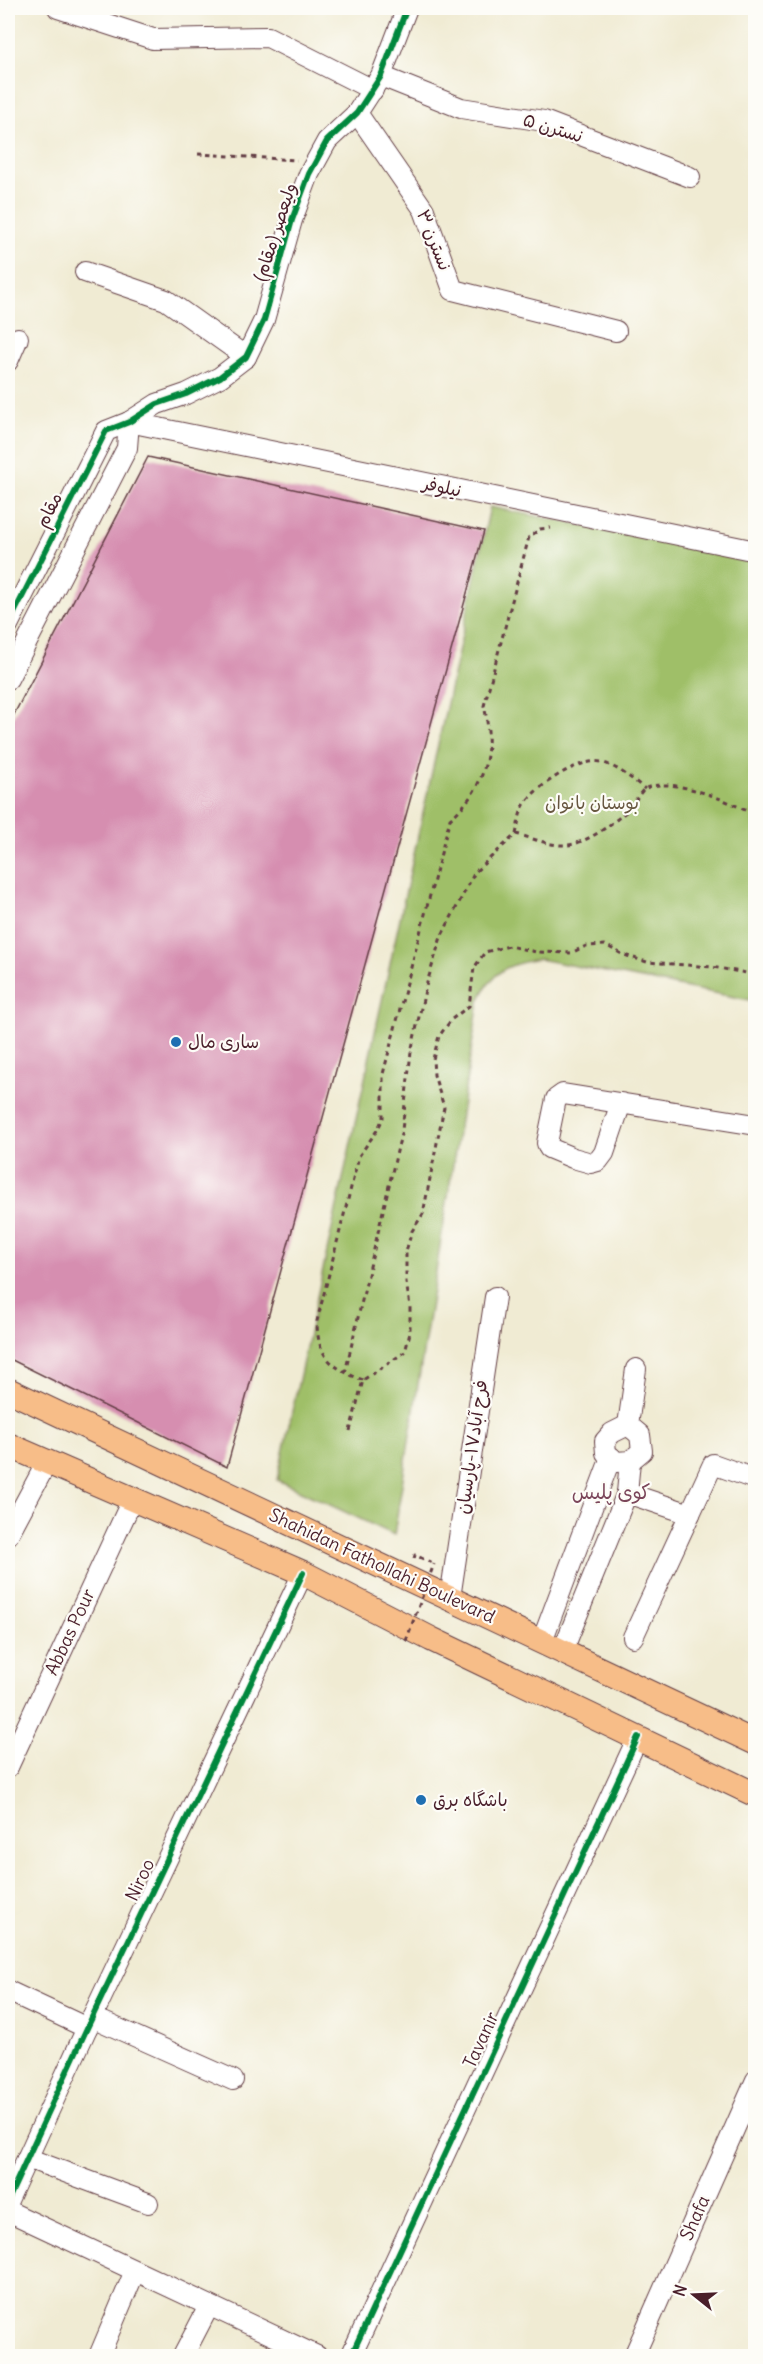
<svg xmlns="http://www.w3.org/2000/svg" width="763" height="2364" viewBox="0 0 763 2364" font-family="Delius,'Playpen Sans Arabic',sans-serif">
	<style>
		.green { fill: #9fbf67; stroke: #746f49; stroke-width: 1.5 }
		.building { fill: #d68eb0 }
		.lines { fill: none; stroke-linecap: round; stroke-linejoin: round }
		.minor-casing { stroke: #633e44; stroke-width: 22 }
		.major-casing { stroke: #633e44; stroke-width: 26 }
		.path { stroke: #633e44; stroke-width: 3; stroke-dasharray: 4.5 4.5; stroke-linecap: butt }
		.minor { stroke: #fff; stroke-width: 20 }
		.major { stroke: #f7bd88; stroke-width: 24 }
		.path-bridge { stroke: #633e44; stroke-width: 3; stroke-dasharray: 4.5 4.5; stroke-linecap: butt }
		.cycleway-casing { stroke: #fdfcf7; stroke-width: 10 }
		.cycleway { stroke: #00873e; stroke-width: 6 }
		.poi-dot { fill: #1f6fb2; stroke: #fdfcf7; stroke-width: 2 }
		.labels { text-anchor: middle; stroke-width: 4.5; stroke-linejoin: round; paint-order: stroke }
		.street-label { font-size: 18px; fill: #4a1f2b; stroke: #fdfcf7 }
		.park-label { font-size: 18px; fill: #685740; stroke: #fdfcf7 }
		.poi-label { font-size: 18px; fill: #4a1f2b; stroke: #fdfcf7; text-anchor: start }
		.neighbourhood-label { font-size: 20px; fill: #7b465a; stroke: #fdfcf7 }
	</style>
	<rect width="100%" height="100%" fill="#fdfcf7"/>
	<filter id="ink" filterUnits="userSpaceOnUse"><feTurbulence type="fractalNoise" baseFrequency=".0167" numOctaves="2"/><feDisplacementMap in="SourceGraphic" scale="12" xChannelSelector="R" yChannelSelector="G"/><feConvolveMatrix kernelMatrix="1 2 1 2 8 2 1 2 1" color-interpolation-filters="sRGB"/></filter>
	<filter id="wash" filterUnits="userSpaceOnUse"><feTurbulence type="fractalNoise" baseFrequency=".008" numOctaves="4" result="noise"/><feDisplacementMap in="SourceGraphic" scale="24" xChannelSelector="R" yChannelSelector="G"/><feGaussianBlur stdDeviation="1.35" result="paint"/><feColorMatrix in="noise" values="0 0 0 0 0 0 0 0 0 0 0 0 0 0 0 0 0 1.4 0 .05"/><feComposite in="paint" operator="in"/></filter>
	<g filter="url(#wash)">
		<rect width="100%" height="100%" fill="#f0ebd3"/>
		<path class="green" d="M 490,507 L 755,559 L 755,1001 L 539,959 C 507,964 492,971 479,1001 L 394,1535 L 277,1480 Z"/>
		<g id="blocks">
			<path class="building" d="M 148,457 L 484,531 L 227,1467 L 8,1358 L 8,726 Z"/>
		</g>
	</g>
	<g filter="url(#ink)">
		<use href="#blocks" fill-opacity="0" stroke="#633e44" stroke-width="1.5"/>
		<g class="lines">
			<g class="minor-casing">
				<g id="minor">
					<path d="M 58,8 L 153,39 L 268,37 L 373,90"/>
					<path d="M 381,76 L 461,108 L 544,121 L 690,177"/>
					<path d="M 357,113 L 424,210 L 453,290 L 616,331"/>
					<path d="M 85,272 L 166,300 L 246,357"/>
					<path d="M 8,361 L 18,338"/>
					<path d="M 129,422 L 756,551"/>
					<path d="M 8,625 L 106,431 L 129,422 L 157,404 L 186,394 L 220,377 L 246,357 L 264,320 L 292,220 L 309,174 L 327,141 L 357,113 L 381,76 L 407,8"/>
					<path d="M 8,679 L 127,448 L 129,422"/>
					<path d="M 621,1103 L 604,1153 L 598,1161 L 591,1163 L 573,1158 L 549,1148 L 547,1143 L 556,1099 L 563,1094 L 756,1125"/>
					<path d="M 628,1425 L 640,1435 L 642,1451 L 630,1461 L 616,1462 L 606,1453 L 605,1441 L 612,1433 Z"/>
					<path d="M 628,1425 L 636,1369"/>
					<path d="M 627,1493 L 690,1514"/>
					<path d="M 8,1535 L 47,1462"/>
					<path d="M 450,1598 L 495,1297"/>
					<path d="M 633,1637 L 713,1464 L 752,1478"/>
					<path d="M 542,1641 L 611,1457"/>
					<path d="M 563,1650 L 627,1493 L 630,1461"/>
					<path d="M 8,1767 L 133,1498"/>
					<path d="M 8,1991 L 87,2028"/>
					<path d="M 92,2017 L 233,2080"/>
					<path d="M 27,2158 L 148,2203"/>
					<path d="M 8,2200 L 87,2028 L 303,1573"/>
					<path d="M 8,2211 L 317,2356"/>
					<path d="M 99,2356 L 135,2271"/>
					<path d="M 183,2356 L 209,2306"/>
					<path d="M 351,2356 L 638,1737"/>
					<path d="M 634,2356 L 756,2080"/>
				</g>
			</g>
			<g class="major-casing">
				<g id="major">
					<path d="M 8,1390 L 756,1743"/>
					<path d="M 8,1445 L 303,1573 L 431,1639 L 756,1795"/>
				</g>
			</g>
			<g class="path">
				<path d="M 198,154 L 297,160"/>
				<path d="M 516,834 C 518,826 519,815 523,807 C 532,788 580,757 601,762 C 618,767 631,778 645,789"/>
				<path d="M 345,1373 L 402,1130 L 411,1052 L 426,986 L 441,937 L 475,872 L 516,834 C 532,838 550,846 566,845 C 585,845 615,822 629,809 C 635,803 639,792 646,788 C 673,776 732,802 756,816"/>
				<path d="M 363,1380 C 331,1368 317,1356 317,1321 L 359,1156 L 378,1129 L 383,1118 L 383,1074 L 450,819 C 485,789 495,750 484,706 L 529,537 L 540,529 L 551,528"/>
				<path d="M 350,1431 L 363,1380 L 405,1352 L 410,1333 L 410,1306 L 406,1282 L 406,1251 L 412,1231 L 423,1214 L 444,1107 L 434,1075 L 433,1059 L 439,1036 L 452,1019 L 469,1006 L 474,968 L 485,952 L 509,946 L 536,952 L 571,953 L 586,946 L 605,945 L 624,955 L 647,962 L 712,967 L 747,973 L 756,971"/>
				<path d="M 414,1559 L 415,1555 L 434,1564"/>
			</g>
			<use href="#minor" class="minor"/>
			<use href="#major" class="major"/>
			<path class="path-bridge" d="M 406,1641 L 434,1564"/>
			<g class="cycleway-casing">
				<g id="cycleway">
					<path d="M 8,625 L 106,431 L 129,422 L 157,404 L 186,394 L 220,377 L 246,357 L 264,320 L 292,220 L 309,174 L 327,141 L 357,113 L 381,76 L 407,8"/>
					<path d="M 8,2200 L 87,2028 L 303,1573"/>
					<path d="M 351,2356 L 638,1737"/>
				</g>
			</g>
			<use href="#cycleway" class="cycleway"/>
		</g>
	</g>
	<g class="poi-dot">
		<circle cx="176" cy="1042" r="6"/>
		<circle cx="421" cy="1800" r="6"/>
	</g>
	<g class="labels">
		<g class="street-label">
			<text transform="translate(553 128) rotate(17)" y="6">نسترن ۵</text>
			<text transform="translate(275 232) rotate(-72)" y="6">ولیعصر (مقام)</text>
			<text transform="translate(434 240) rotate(68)" y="6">نسترن ۳</text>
			<text transform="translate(442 487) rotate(12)" y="6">نیلوفر</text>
			<text transform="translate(49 510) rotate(-63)" y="6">مقام</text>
			<text transform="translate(472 1447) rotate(-82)" y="6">فرح آباد۱۷-پارسیان</text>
			<text transform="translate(382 1566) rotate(25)" y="6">Shahidan Fathollahi Boulevard</text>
			<text transform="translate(70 1632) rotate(-65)" y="6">Abbas Pour</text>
			<text transform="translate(140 1880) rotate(-65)" y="6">Niroo</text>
			<text transform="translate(481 2040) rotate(-65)" y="6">Tavanir</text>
			<text transform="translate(695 2218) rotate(-66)" y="6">Shafa</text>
		</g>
		<g class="park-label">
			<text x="592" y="809">بوستان بانوان</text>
		</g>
		<g class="poi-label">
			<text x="188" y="1048">ساری مال</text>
			<text x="433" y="1806">باشگاه برق</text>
		</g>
		<g class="neighbourhood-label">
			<text x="611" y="1499">کوی پلیس</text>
		</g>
	</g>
	<rect width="763" height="2364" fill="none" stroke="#fdfcf7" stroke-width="30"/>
	<g transform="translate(694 2295) rotate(288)" stroke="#fdfcf7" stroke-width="4.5" paint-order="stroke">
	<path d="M0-4.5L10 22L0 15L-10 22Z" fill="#4a1f2b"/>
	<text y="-9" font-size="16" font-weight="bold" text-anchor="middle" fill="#4a1f2b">N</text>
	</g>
</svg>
